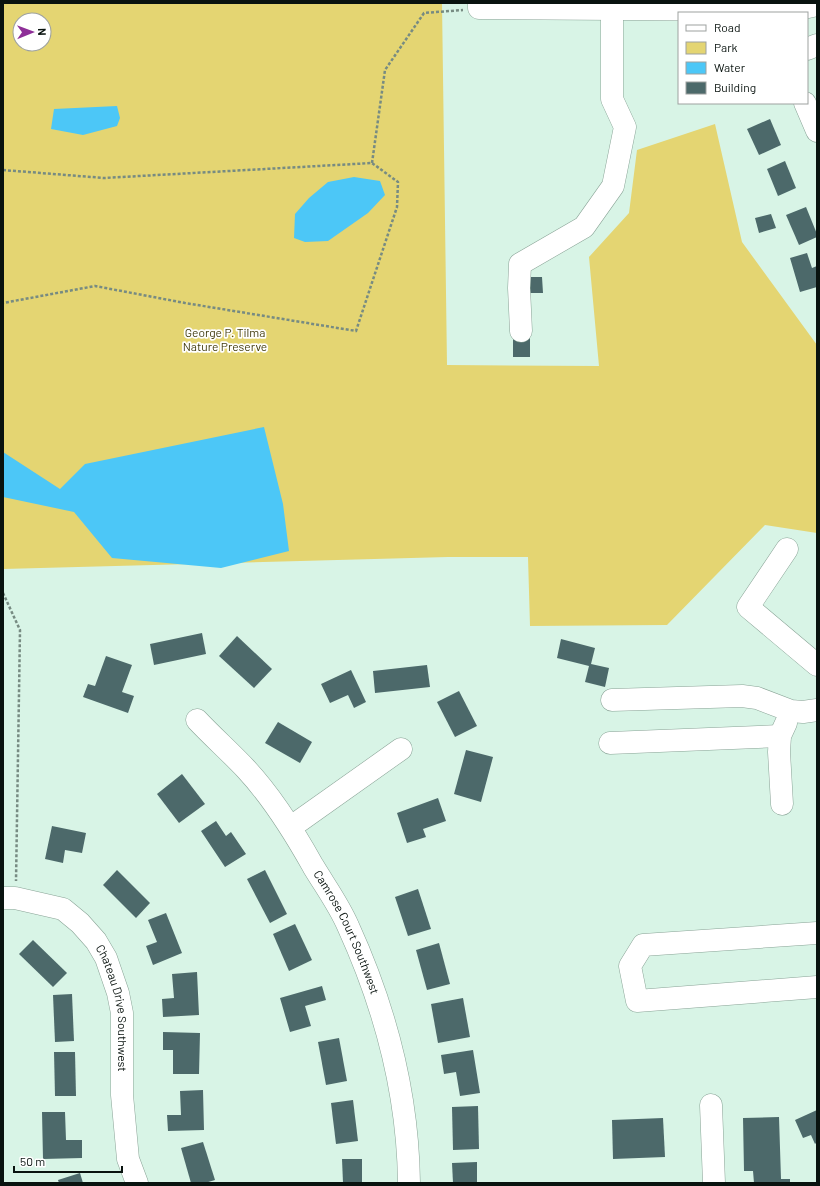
<svg xmlns="http://www.w3.org/2000/svg" width="820" height="1186" viewBox="0 0 820 1186" font-family="Barlow,sans-serif">
	<style>
		.green { fill: #e4d572; fill-rule: evenodd }
		.water { fill: #4cc7f7 }
		.building { fill: #4c696a }
		.lines { fill: none; stroke-linecap: round; stroke-linejoin: round }
		.minor-casing { stroke: #89a396; stroke-width: 23 }
		.path { stroke: #778b82; stroke-width: 2.5; stroke-dasharray: 3 2; stroke-linecap: butt }
		.minor { stroke: #fff; stroke-width: 22 }
		.labels { text-anchor: middle; stroke-width: 3.5; stroke-linejoin: round; paint-order: stroke }
		.park-label { font-size: 12px; fill: #423c0f; stroke: #fff }
		.street-label { font-size: 12px; fill: #09130f; stroke: #fff }
	</style>
	<rect width="100%" height="100%" fill="#d8f4e6"/>
	<path class="green" d="M 3,3 L 442,3 L 447,365 L 599,366 L 589,257 L 629,213 L 637,150 L 715,124 L 742,242 L 817,345 L 817,533 L 765,525 L 667,625 L 530,626 L 528,557 L 448,557 L 3,569 ZM 20,20 L 44,20 L 44,44 L 20,44 Z"/>
	<g class="water">
		<path d="M 117,106 L 120,118 L 117,126 L 83,135 L 51,129 L 54,109 Z"/>
		<path d="M 354,177 L 380,181 L 385,195 L 368,213 L 328,241 L 305,242 L 294,238 L 295,214 L 309,198 L 328,182 Z"/>
		<path d="M 264,427 L 283,504 L 289,551 L 221,568 L 112,558 L 74,512 L 3,497 L 3,452 L 60,489 L 85,464 Z"/>
	</g>
	<g class="building">
		<path d="M 770,119 L 781,145 L 759,155 L 747,129 Z"/>
		<path d="M 785,161 L 796,188 L 778,196 L 767,169 Z"/>
		<path d="M 806,207 L 817,234 L 817,237 L 799,245 L 786,215 Z"/>
		<path d="M 771,214 L 776,228 L 759,233 L 755,218 Z"/>
		<path d="M 807,253 L 812,268 L 817,266 L 817,287 L 800,292 L 790,258 Z"/>
		<path d="M 528,277 L 542,277 L 543,293 L 528,293 Z"/>
		<path d="M 530,335 L 530,357 L 513,357 L 513,336 Z"/>
		<path d="M 202,633 L 206,654 L 154,665 L 150,644 Z"/>
		<path d="M 237,636 L 272,669 L 254,688 L 219,656 Z"/>
		<path d="M 561,639 L 595,648 L 591,664 L 609,668 L 605,687 L 585,682 L 589,666 L 557,658 Z"/>
		<path d="M 106,656 L 132,665 L 122,692 L 134,696 L 128,713 L 83,697 L 88,684 L 95,686 Z"/>
		<path d="M 427,665 L 430,687 L 375,693 L 373,671 Z"/>
		<path d="M 351,670 L 366,702 L 354,708 L 348,695 L 330,703 L 321,684 Z"/>
		<path d="M 459,691 L 477,726 L 455,737 L 437,702 Z"/>
		<path d="M 278,722 L 312,742 L 300,763 L 265,743 Z"/>
		<path d="M 466,750 L 493,757 L 481,802 L 454,794 Z"/>
		<path d="M 182,774 L 205,804 L 179,823 L 157,794 Z"/>
		<path d="M 438,798 L 446,821 L 423,829 L 426,837 L 407,843 L 397,813 Z"/>
		<path d="M 216,821 L 226,836 L 231,832 L 246,854 L 225,867 L 201,831 Z"/>
		<path d="M 52,826 L 86,833 L 82,853 L 65,850 L 63,863 L 45,859 Z"/>
		<path d="M 117,870 L 150,903 L 136,918 L 103,885 Z"/>
		<path d="M 265,870 L 287,914 L 270,923 L 247,879 Z"/>
		<path d="M 418,889 L 431,929 L 408,936 L 395,897 Z"/>
		<path d="M 166,913 L 182,953 L 153,965 L 146,946 L 157,942 L 148,920 Z"/>
		<path d="M 295,924 L 312,960 L 289,971 L 273,934 Z"/>
		<path d="M 33,940 L 67,973 L 53,987 L 19,954 Z"/>
		<path d="M 439,943 L 450,984 L 427,990 L 416,950 Z"/>
		<path d="M 197,972 L 199,1015 L 163,1017 L 162,999 L 174,998 L 172,974 Z"/>
		<path d="M 322,986 L 326,1000 L 305,1006 L 311,1026 L 290,1032 L 280,998 Z"/>
		<path d="M 72,994 L 74,1041 L 55,1042 L 53,995 Z"/>
		<path d="M 463,998 L 470,1037 L 438,1043 L 431,1004 Z"/>
		<path d="M 163,1032 L 200,1033 L 199,1074 L 173,1074 L 173,1050 L 163,1050 Z"/>
		<path d="M 339,1038 L 347,1081 L 326,1085 L 318,1042 Z"/>
		<path d="M 473,1050 L 480,1093 L 460,1096 L 456,1072 L 444,1074 L 441,1055 Z"/>
		<path d="M 54,1052 L 75,1052 L 76,1096 L 55,1096 Z"/>
		<path d="M 203,1090 L 204,1130 L 168,1131 L 167,1115 L 181,1115 L 180,1091 Z"/>
		<path d="M 353,1100 L 358,1141 L 336,1144 L 331,1103 Z"/>
		<path d="M 478,1106 L 479,1149 L 453,1150 L 452,1107 Z"/>
		<path d="M 817,1110 L 817,1142 L 815,1144 L 811,1135 L 803,1138 L 795,1120 Z"/>
		<path d="M 42,1112 L 65,1112 L 66,1140 L 82,1140 L 82,1158 L 43,1159 Z"/>
		<path d="M 779,1117 L 781,1179 L 790,1179 L 790,1183 L 754,1183 L 753,1171 L 744,1171 L 743,1118 Z"/>
		<path d="M 663,1118 L 665,1157 L 613,1159 L 612,1120 Z"/>
		<path d="M 203,1142 L 215,1180 L 205,1183 L 191,1183 L 181,1148 Z"/>
		<path d="M 342,1159 L 362,1159 L 362,1183 L 343,1183 Z"/>
		<path d="M 477,1162 L 477,1183 L 453,1183 L 452,1163 Z"/>
		<path d="M 80,1173 L 83,1183 L 59,1183 L 58,1180 Z"/>
	</g>
	<g class="lines">
		<g class="minor-casing">
			<g id="minor">
				<path d="M 479,3 L 479,8 L 778,10 L 799,9 L 817,5"/>
				<path d="M 807,49 L 817,45"/>
				<path d="M 805,103 L 817,131"/>
				<path d="M 521,331 L 519,288 L 520,264 L 584,227 L 613,186 L 625,127 L 612,99 L 612,3"/>
				<path d="M 787,549 L 748,607 L 817,665"/>
				<path d="M 612,700 L 742,696 L 757,698 L 791,711 L 803,712 L 817,710"/>
				<path id="s1" d="M 197,720 C 213,737 230,752 246,769 C 273,798 294,832 313,866 C 325,886 339,905 348,926 C 385,1007 408,1094 409,1183"/>
				<path d="M 610,743 L 780,736"/>
				<path d="M 782,804 L 779,752 L 780,736 L 786,723"/>
				<path d="M 291,827 L 401,749"/>
				<path id="s2" d="M 3,898 L 15,898 L 63,909 L 80,923 L 96,941 L 106,958 L 118,993 L 122,1013 L 122,1095 L 128,1159 L 137,1183"/>
				<path d="M 817,933 L 643,945 L 630,966 L 637,1001 L 817,987"/>
				<path d="M 711,1105 L 714,1183"/>
			</g>
		</g>
		<g class="path">
			<path d="M 372,163 L 385,70 L 424,13 L 463,10"/>
			<path d="M 3,170 L 104,178 L 372,163 L 398,182 L 397,207 L 356,331 L 185,303 L 95,286 L 3,303"/>
			<path d="M 3,593 L 20,630 L 16,881"/>
		</g>
		<use href="#minor" class="minor"/>
	</g>
	<g class="labels">
		<g class="park-label">
			<text x="225" y="337">George P. Tilma<tspan x="225" dy="14">Nature Preserve</tspan></text>
		</g>
		<g class="street-label">
			<text dy="4" stroke="none"><textPath href="#s1" startOffset="262">Camrose Court Southwest</textPath></text>
			<text dy="4" stroke="none"><textPath href="#s2" startOffset="178">Chateau Drive Southwest</textPath></text>
		</g>
	</g>
	<rect width="820" height="1186" fill="none" stroke="#09130f" stroke-width="8"/>
	<rect x="678" y="12" width="130" height="92" fill="#ffffff" stroke="#9da19f"/>
	<rect x="686" y="25" width="20" height="6" fill="#ffffff" stroke="#9da19f"/>
	<text x="714" y="32" font-size="12" fill="#09130f">Road</text>
	<rect x="686" y="42" width="20" height="12" fill="#e4d572" stroke="#9da19f"/>
	<text x="714" y="52" font-size="12" fill="#09130f">Park</text>
	<rect x="686" y="62" width="20" height="12" fill="#4cc7f7" stroke="#9da19f"/>
	<text x="714" y="72" font-size="12" fill="#09130f">Water</text>
	<rect x="686" y="82" width="20" height="12" fill="#4c696a" stroke="#9da19f"/>
	<text x="714" y="92" font-size="12" fill="#09130f">Building</text>
	<g transform="translate(32 32) rotate(89)"><circle r="19" fill="#ffffff" stroke="#9da19f"/>
	<path d="M0-3L7 15L0 10L-7 15Z" fill="#8e2f98"/>
	<text y="-6" font-size="11" font-weight="bold" text-anchor="middle" fill="#09130f">N</text>
	</g>
	<path d="M14 1166v6h108v-6" fill="none" stroke="#09130f" stroke-width="2"/>
	<text x="20" y="1166" font-size="12" fill="#09130f" stroke="#ffffff" stroke-width="3" paint-order="stroke">50 m</text>
</svg>
